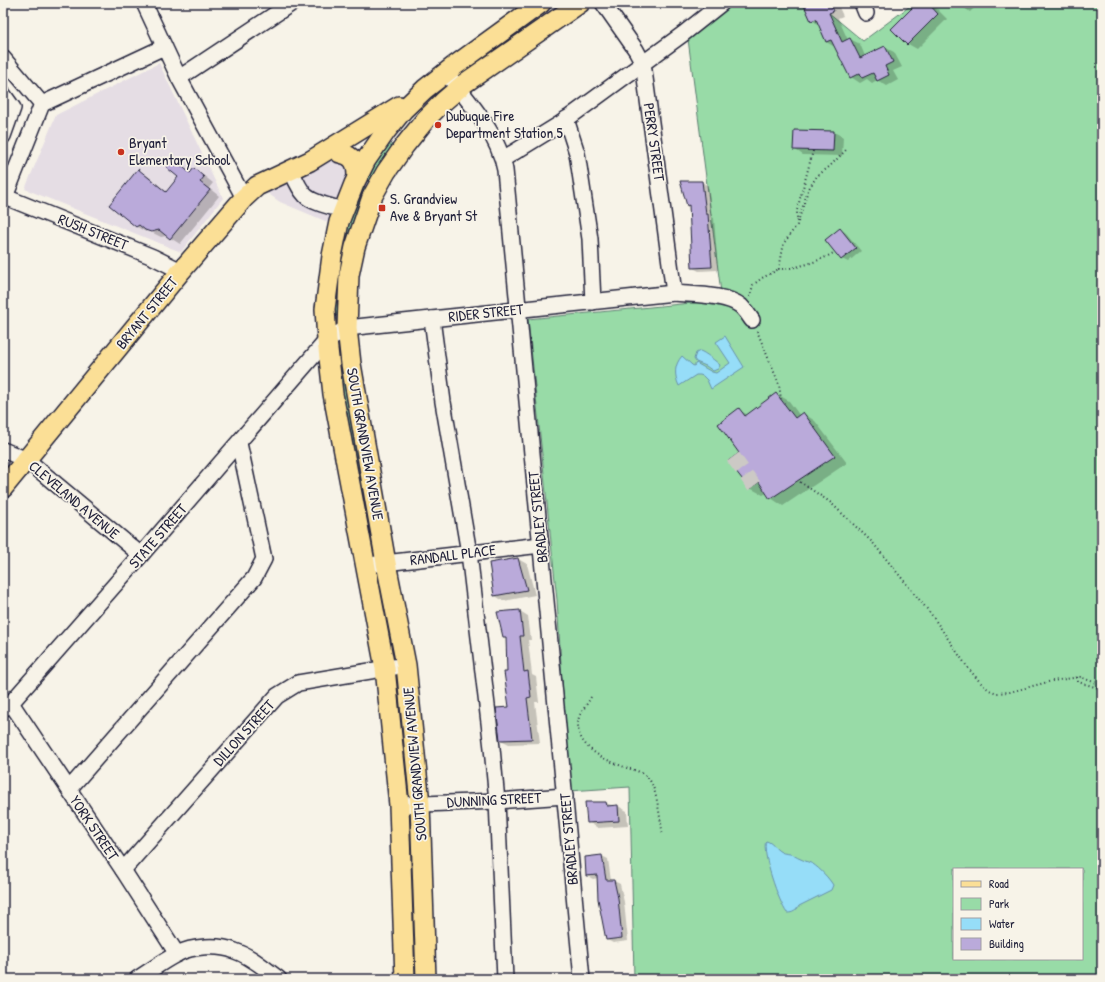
<svg xmlns="http://www.w3.org/2000/svg" width="1105" height="982" viewBox="0 0 1105 982" font-family="'Patrick Hand',sans-serif">
	<style>
		.built { fill: #e5dde4 }
		.green { fill: #98dba7; stroke: #5d7e71; fill-rule: evenodd }
		.water { fill: #96ddf8; stroke: #6892ac }
		.shadow { fill: #0003 }
		.building { fill: #baaada; stroke: #22223b }
		.lines { fill: none; stroke-linecap: round; stroke-linejoin: round }
		.minor-tunnel { stroke: #ccc9c5; stroke-width: 15; stroke-dasharray: 15 8; stroke-linecap: butt }
		.minor-casing { stroke: #22223b; stroke-width: 18 }
		.major-casing { stroke: #22223b; stroke-width: 22 }
		.path { stroke: #22223b; stroke-width: 2; stroke-dasharray: 1 3; stroke-linecap: butt }
		.minor { stroke: #f7f3e8; stroke-width: 15 }
		.major { stroke: #fbdf96; stroke-width: 19 }
		.poi-dot { fill: #c8321e; stroke: #f7f3e8; stroke-width: 1.5 }
		.labels { text-anchor: middle; stroke-width: 3.5; stroke-linejoin: round; paint-order: stroke }
		.poi-label { font-size: 15px; fill: #22223b; stroke: #f7f3e8; text-anchor: start }
		.street-label { font-size: 15px; fill: #22223b; stroke: #f7f3e8 }
	</style>
	<rect width="100%" height="100%" fill="#f7f3e8"/>
	<filter id="ink" filterUnits="userSpaceOnUse"><feTurbulence type="fractalNoise" baseFrequency=".025" numOctaves="2"/><feDisplacementMap in="SourceGraphic" scale="8" xChannelSelector="R" yChannelSelector="G"/><feConvolveMatrix kernelMatrix="1 2 1 2 8 2 1 2 1" color-interpolation-filters="sRGB"/></filter>
	<g filter="url(#ink)">
		<g class="built">
			<path d="M 159,63 L 223,198 L 181,252 L 25,189 L 56,115 Z"/>
			<path d="M 333,158 L 349,166 L 349,175 L 330,223 L 280,202 L 260,188 Z"/>
		</g>
		<g class="green">
			<path d="M 733,3 L 817,3 L 863,41 L 914,3 L 1102,3 L 1102,979 L 634,979 L 630,787 L 569,791 L 557,600 L 528,319 L 722,300 L 688,39 ZM 954,869 L 1082,869 L 1082,959 L 954,959 Z"/>
			<path d="M 397,143 L 372,183 L 365,180 L 378,157 L 387,146 Z"/>
			<path d="M 363,186 L 370,189 L 339,315 L 335,316 L 334,315 L 341,243 Z"/>
			<path d="M 339,349 L 341,350 L 374,546 L 372,548 L 370,547 L 334,351 Z"/>
		</g>
		<g class="water">
			<path d="M 725,336 L 744,367 L 711,389 L 707,380 L 703,376 L 700,375 L 696,375 L 679,386 C 674,375 674,365 682,356 L 692,365 L 694,366 L 696,363 L 712,372 L 716,373 L 730,363 L 716,342 Z"/>
			<path d="M 700,351 C 704,352 717,362 720,365 L 718,369 L 713,371 L 706,366 L 696,362 L 694,359 L 696,353 Z"/>
			<path d="M 766,841 C 772,842 775,849 781,852 C 784,854 789,853 793,855 C 799,859 806,861 813,864 C 820,869 828,877 833,885 L 831,890 L 799,906 C 796,911 793,913 787,913 C 779,903 761,851 766,841 Z"/>
		</g>
		<g class="shadow">
			<path d="M 802,3 L 837,3 L 843,16 L 838,18 L 848,40 L 850,39 L 860,44 L 865,56 L 884,47 L 894,52 L 902,67 L 893,71 L 898,80 L 887,86 L 877,80 L 872,83 L 867,79 L 860,83 L 851,77 L 835,47 L 826,42 L 819,25 L 812,20 L 808,6 Z"/>
			<path d="M 918,3 L 931,3 L 947,19 L 917,49 L 908,44 Z"/>
			<path d="M 957,3 L 979,3 L 970,12 Z"/>
			<path d="M 834,132 L 843,137 L 842,156 L 803,155 L 794,149 Z"/>
			<path d="M 178,164 L 192,173 L 194,170 L 203,175 L 213,183 L 209,188 L 219,196 L 180,244 L 167,236 L 161,237 L 147,230 L 146,232 L 137,227 L 110,205 L 139,171 L 148,176 L 167,192 L 180,177 Z"/>
			<path d="M 702,182 L 708,186 L 712,217 L 714,218 L 718,270 L 699,271 L 693,268 L 690,206 L 688,205 Z"/>
			<path d="M 840,229 L 846,233 L 861,251 L 848,262 L 842,259 Z"/>
			<path d="M 777,394 L 789,401 L 800,416 L 803,413 L 815,421 L 847,463 L 783,506 L 771,498 L 767,493 L 763,495 L 750,488 L 740,453 L 739,410 L 748,415 Z"/>
			<path d="M 518,559 L 527,564 L 535,595 L 504,601 L 495,596 L 490,564 Z"/>
			<path d="M 520,611 L 528,616 L 531,640 L 528,640 L 532,675 L 536,677 L 539,702 L 535,702 L 540,743 L 509,744 L 501,740 L 511,708 L 507,639 L 504,636 Z"/>
			<path d="M 586,803 L 606,803 L 613,806 L 618,806 L 627,811 L 628,826 L 598,828 L 588,822 Z"/>
			<path d="M 602,856 L 608,859 L 611,881 L 614,881 L 620,884 L 624,902 L 628,941 L 613,943 L 607,940 L 598,878 L 593,879 L 587,876 Z"/>
			<path d="M 611,977 L 631,977 L 634,979 L 611,979 Z"/>
		</g>
		<g class="building">
			<path d="M 803,3 L 830,3 L 834,11 L 829,13 L 842,42 L 850,38 L 860,58 L 885,46 L 893,62 L 885,66 L 889,75 L 877,81 L 873,73 L 862,78 L 860,73 L 850,78 L 831,40 L 826,42 L 816,19 L 811,21 Z"/>
			<path d="M 917,3 L 928,3 L 938,14 L 907,45 L 891,29 Z"/>
			<path d="M 794,130 L 834,131 L 833,151 L 793,150 Z"/>
			<path d="M 170,161 L 178,163 L 190,173 L 194,168 L 204,177 L 200,182 L 210,190 L 170,239 L 159,230 L 151,232 L 145,230 L 139,225 L 136,227 L 109,205 L 138,169 L 166,192 L 178,177 L 167,168 L 167,164 Z"/>
			<path d="M 680,181 L 702,181 L 706,214 L 708,214 L 712,267 L 692,268 L 689,205 L 687,206 Z"/>
			<path d="M 840,228 L 856,248 L 841,260 L 825,240 Z"/>
			<path d="M 776,393 L 795,418 L 803,412 L 835,456 L 770,499 L 759,482 L 750,489 L 728,461 L 739,453 L 718,424 L 739,408 L 745,416 Z"/>
			<path d="M 518,558 L 527,590 L 494,596 L 489,563 Z"/>
			<path d="M 520,610 L 523,636 L 520,636 L 524,672 L 528,671 L 531,697 L 527,698 L 532,739 L 500,740 L 496,708 L 509,707 L 504,672 L 507,672 L 506,637 L 503,637 L 497,612 Z"/>
			<path d="M 585,802 L 606,802 L 607,806 L 618,805 L 619,821 L 587,823 Z"/>
			<path d="M 602,855 L 606,880 L 614,880 L 618,898 L 622,938 L 606,940 L 598,899 L 597,875 L 586,876 L 585,857 Z"/>
		</g>
		<g class="lines">
			<path class="minor-tunnel" d="M 733,457 L 754,486"/>
			<g class="minor-casing">
				<g id="minor">
					<path d="M 144,3 L 179,78 L 244,198"/>
					<path d="M 603,3 L 636,50 L 643,63 L 674,293"/>
					<path d="M 862,3 L 866,13"/>
					<path d="M 3,58 L 42,104"/>
					<path d="M 446,73 C 468,100 499,135 505,170 L 582,979"/>
					<path d="M 179,78 L 292,3"/>
					<path d="M 3,94 L 13,108 L 3,136"/>
					<path d="M 566,119 L 577,153 L 590,239 L 593,302"/>
					<path d="M 503,159 L 560,124 L 683,34 L 722,3"/>
					<path d="M 291,170 C 295,179 299,189 305,195 C 312,203 333,207 343,210"/>
					<path d="M 3,196 L 153,257 L 181,271"/>
					<path d="M 5,197 L 42,104 L 164,47"/>
					<path d="M 432,319 L 443,402 L 469,553 L 492,748 L 497,801 L 505,979"/>
					<path d="M 3,450 L 27,460 L 141,555"/>
					<path d="M 376,564 L 541,545"/>
					<path d="M 11,703 L 123,870 L 177,954"/>
					<path d="M 3,709 L 11,703 L 141,555 L 327,340 L 347,328 L 674,293 C 693,295 726,294 741,306 C 745,310 749,315 752,320"/>
					<path d="M 69,789 L 254,578 L 264,559 L 239,443"/>
					<path d="M 399,805 L 497,801 L 565,796"/>
					<path d="M 123,870 L 277,696 L 298,683 L 406,665"/>
					<path d="M 137,979 C 150,971 163,961 177,954 C 192,946 218,944 235,951 C 251,956 265,969 279,979"/>
				</g>
			</g>
			<g class="major-casing">
				<g id="major">
					<path d="M 340,153 C 354,156 357,163 357,177"/>
					<path d="M 3,488 L 181,271 L 244,198 L 257,186 L 310,161 L 399,106"/>
					<path d="M 405,979 L 399,805 L 385,668 L 333,394 L 327,340 L 325,309 L 332,256 L 339,222 L 354,184 L 366,160 L 386,131 L 403,110 L 425,89 L 453,67 L 541,3"/>
					<path d="M 426,979 L 420,804 L 406,665 L 386,563 L 351,364 L 347,328 L 349,275 L 355,247 L 372,197 L 386,172 L 405,145 L 426,119 L 444,101 L 465,83 L 580,3"/>
				</g>
			</g>
			<g class="path">
				<path d="M 813,151 L 797,210 L 797,225 L 784,243 L 779,269 C 795,269 821,261 835,252"/>
				<path d="M 798,222 L 808,190 L 817,176 L 829,167 L 848,148"/>
				<path d="M 750,297 L 753,285 L 762,278 L 779,269"/>
				<path d="M 757,331 L 779,384 L 781,399"/>
				<path d="M 800,482 L 830,502 L 873,543 L 931,614 L 968,668 L 980,682 L 989,690 L 997,693 L 1010,692 L 1052,681 L 1080,677 L 1102,685"/>
				<path d="M 1077,677 L 1078,682 L 1102,689"/>
				<path d="M 591,697 C 588,703 583,709 580,715 C 577,721 578,727 579,733 C 586,753 609,761 627,768 C 634,770 643,772 648,778 C 657,787 660,821 663,834"/>
			</g>
			<use href="#minor" class="minor"/>
			<use href="#major" class="major"/>
		</g>
	</g>
	<g class="poi-dot">
		<circle cx="438" cy="125" r="4"/>
		<circle cx="121" cy="152" r="4"/>
		<rect x="378" y="204" width="8" height="8" rx="2"/>
	</g>
	<g class="labels">
		<g class="poi-label">
			<text x="446" y="121">Dubuque Fire<tspan x="446" dy="17">Department Station 5</tspan></text>
			<text x="129" y="148">Bryant<tspan x="129" dy="17">Elementary School</tspan></text>
			<text x="390" y="204">S. Grandview<tspan x="390" dy="17">Ave &amp; Bryant St</tspan></text>
		</g>
		<g class="street-label">
			<text transform="translate(654 142) rotate(82)" y="5">PERRY STREET</text>
			<text transform="translate(93 232) rotate(22)" y="5">RUSH STREET</text>
			<text transform="translate(147 313) rotate(-51)" y="5">BRYANT STREET</text>
			<text transform="translate(486 313) rotate(-6)" y="5">RIDER STREET</text>
			<text transform="translate(365 444) rotate(80)" y="5">SOUTH GRANDVIEW AVENUE</text>
			<text transform="translate(74 500) rotate(40)" y="5">CLEVELAND AVENUE</text>
			<text transform="translate(538 517) rotate(-96)" y="5">BRADLEY STREET</text>
			<text transform="translate(158 536) rotate(-49)" y="5">STATE STREET</text>
			<text transform="translate(453 555) rotate(-7)" y="5">RANDALL PLACE</text>
			<text transform="translate(244 733) rotate(-48)" y="5">DILLON STREET</text>
			<text transform="translate(415 764) rotate(-95)" y="5">SOUTH GRANDVIEW AVENUE</text>
			<text transform="translate(494 800) rotate(-3)" y="5">DUNNING STREET</text>
			<text transform="translate(94 828) rotate(56)" y="5">YORK STREET</text>
			<text transform="translate(569 839) rotate(-95)" y="5">BRADLEY STREET</text>
		</g>
	</g>
	<rect width="1105" height="982" fill="none" stroke="#f7f3e8" stroke-width="16"/>
	<rect x="8" y="8" width="1089" height="966" fill="none" stroke="#22223b" stroke-width="1.5" filter="url(#ink)"/>
	<rect x="953" y="868" width="130" height="92" fill="#f7f3e8" stroke="#a29fa3"/>
	<rect x="961" y="881" width="20" height="6" fill="#fbdf96" stroke="#a29fa3"/>
	<text x="989" y="888" font-size="12" fill="#22223b">Road</text>
	<rect x="961" y="898" width="20" height="12" fill="#98dba7" stroke="#a29fa3"/>
	<text x="989" y="908" font-size="12" fill="#22223b">Park</text>
	<rect x="961" y="918" width="20" height="12" fill="#96ddf8" stroke="#a29fa3"/>
	<text x="989" y="928" font-size="12" fill="#22223b">Water</text>
	<rect x="961" y="938" width="20" height="12" fill="#baaada" stroke="#a29fa3"/>
	<text x="989" y="948" font-size="12" fill="#22223b">Building</text>
</svg>
